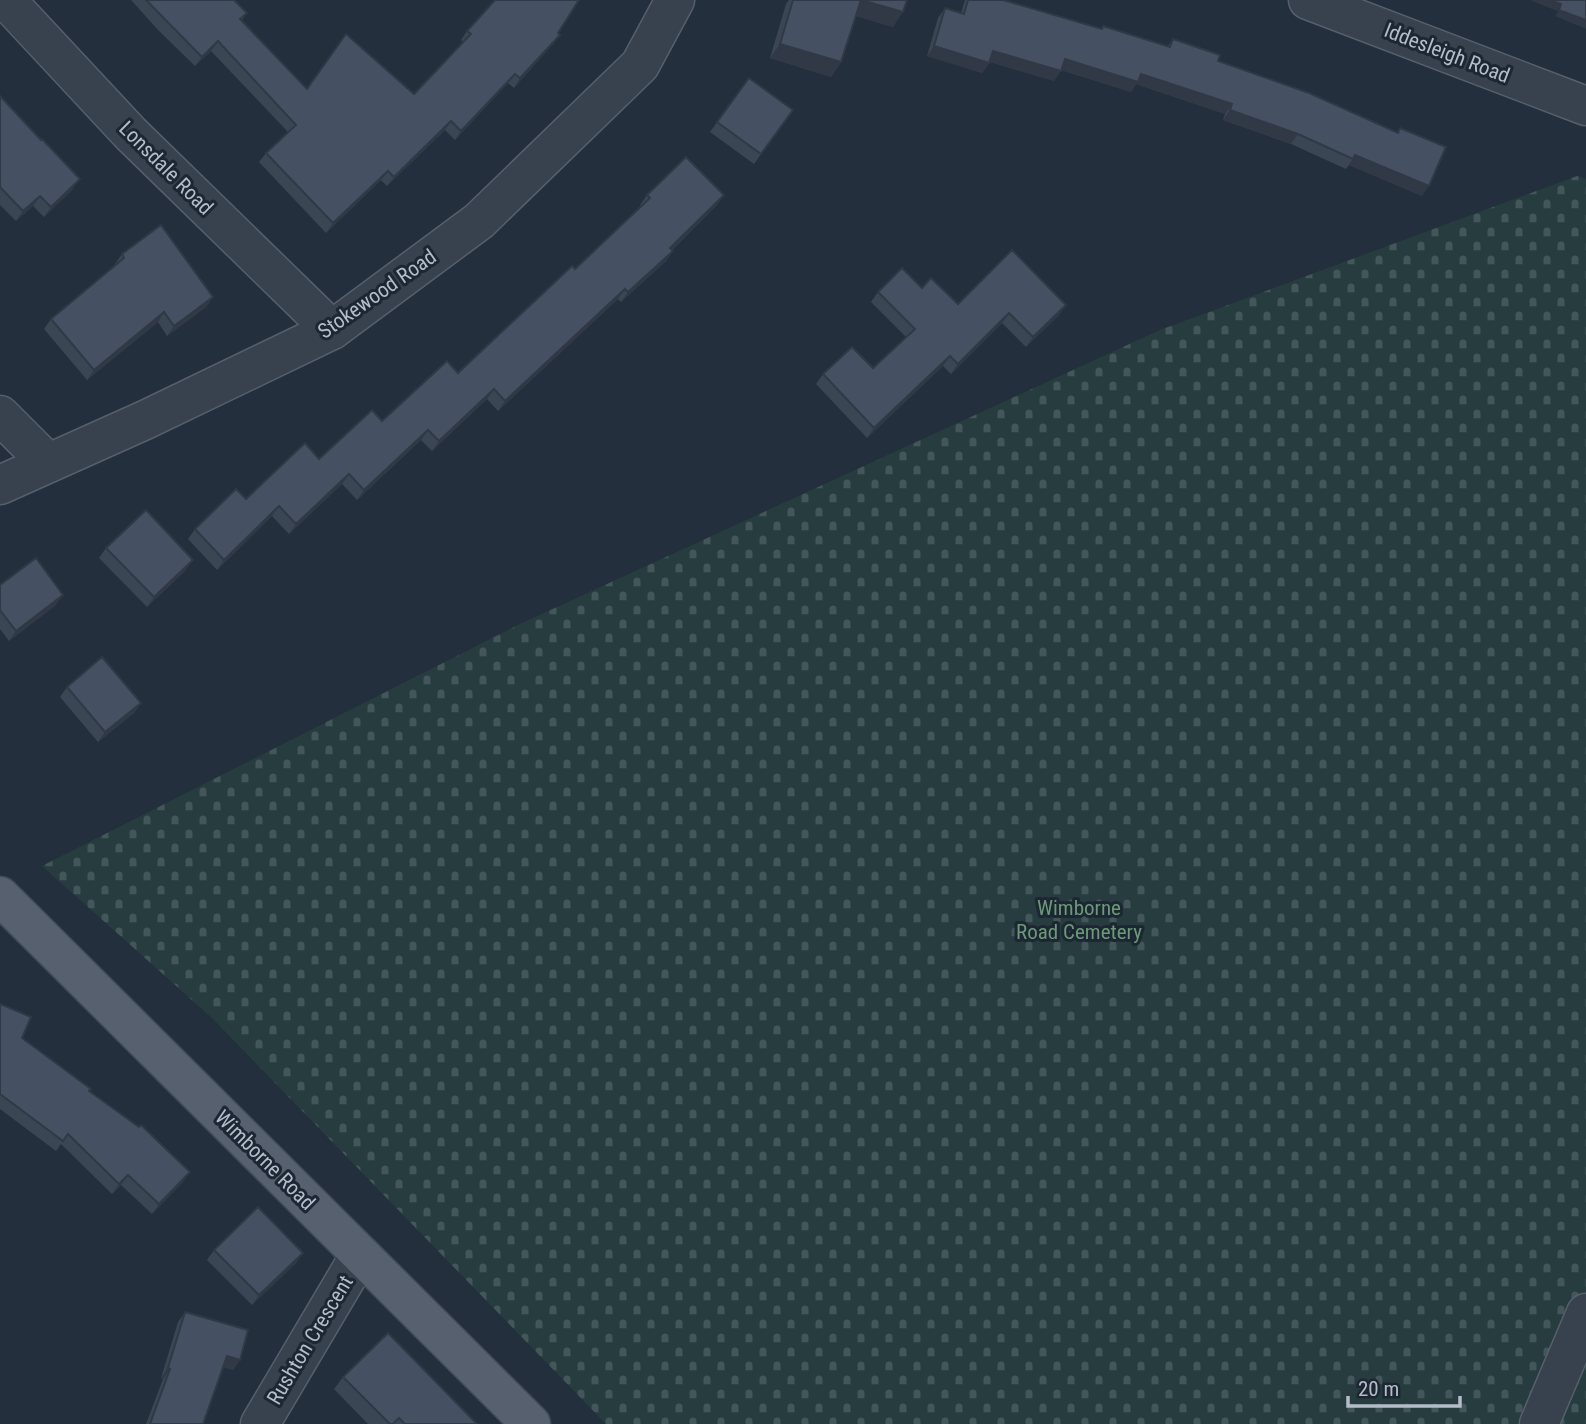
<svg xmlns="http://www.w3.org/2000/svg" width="1586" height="1424" viewBox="0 0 1586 1424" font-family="'Roboto Condensed',sans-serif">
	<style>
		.cemetery { fill: url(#cemetery-stones) }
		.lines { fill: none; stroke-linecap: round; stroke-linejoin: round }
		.minor-casing { stroke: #565f6c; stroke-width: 41 }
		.major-casing { stroke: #414a57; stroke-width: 41 }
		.minor { stroke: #38414e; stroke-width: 38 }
		.major { stroke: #56606e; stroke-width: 38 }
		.wall { fill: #3b4654 }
		.shaded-wall { fill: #303945 }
		.building { fill: #455162; stroke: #303945; stroke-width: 2 }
		.labels { text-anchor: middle; stroke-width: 6; stroke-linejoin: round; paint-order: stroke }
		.street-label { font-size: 21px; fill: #b4bcc9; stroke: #1d2633 }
		.park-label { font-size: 21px; fill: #6b9a76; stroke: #1d2633 }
	</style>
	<defs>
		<pattern id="cemetery-stones" width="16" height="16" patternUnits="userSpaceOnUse" patternTransform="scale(1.75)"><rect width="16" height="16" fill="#263c3f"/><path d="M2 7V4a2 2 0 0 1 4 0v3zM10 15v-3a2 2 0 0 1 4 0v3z" fill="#435659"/></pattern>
	</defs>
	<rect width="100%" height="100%" fill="#242f3e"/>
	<path class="cemetery" d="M 1577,176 L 1586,179 L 1586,1424 L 606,1424 L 211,1017 L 42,866 L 520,624 L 1160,330 Z"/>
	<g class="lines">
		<g class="minor-casing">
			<g id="minor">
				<path d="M 6,0 L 131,134 L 332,330"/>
				<path d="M 1308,0 L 1586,106"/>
				<path d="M 0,415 L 48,463"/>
				<path d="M 0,485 L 145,420 L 332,330 L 479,221 L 640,65 L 675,0"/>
				<path d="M 260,1424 L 360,1255"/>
				<path d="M 1539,1424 L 1586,1313"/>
			</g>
		</g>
		<g class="major-casing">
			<path id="major" d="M 0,896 L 531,1424"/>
		</g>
		<use href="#minor" class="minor"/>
		<use href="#major" class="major"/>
	</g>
	<g class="wall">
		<path d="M 131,0 L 234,0 L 247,13 L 242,20 L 307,89 L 414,94 L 463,42 L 461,40 L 467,31 L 558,33 L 560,35 L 553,44 L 514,88 L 508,83 L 455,140 L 445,130 L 387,186 L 381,180 L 326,233 L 259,162 L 266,153 L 288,132 L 211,51 L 195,66 L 158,30 Z"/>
		<path d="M 789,0 L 907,0 L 893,27 L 856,16 L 841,62 L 831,77 L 770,58 L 786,4 Z"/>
		<path d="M 965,0 L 1003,0 L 1101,29 L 1103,26 L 1168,46 L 1173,39 L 1218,61 L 1397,133 L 1400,128 L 1422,196 L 1349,165 L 1346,169 L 1291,144 L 1223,120 L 1225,114 L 1136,84 L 1131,92 L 1061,70 L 1054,81 L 990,62 L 982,73 L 927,56 L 938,18 L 945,8 L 961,13 Z"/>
		<path d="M 749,78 L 793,110 L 754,164 L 710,132 Z"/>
		<path d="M 0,96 L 73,189 L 44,217 L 33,206 L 16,221 L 0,205 Z"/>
		<path d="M 647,195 L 724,195 L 717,205 L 672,250 L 673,251 L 666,261 L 621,302 L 618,299 L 498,411 L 487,399 L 432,451 L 421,440 L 357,500 L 342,484 L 289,534 L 272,516 L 217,570 L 188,539 L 195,529 L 246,499 L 319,459 L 458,373 L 575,269 L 642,207 L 640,205 Z"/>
		<path d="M 122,254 L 213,297 L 206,307 L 167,336 L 158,322 L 87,380 L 44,329 L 51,319 L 115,265 L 115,264 Z"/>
		<path d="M 922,288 L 958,304 L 1066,305 L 1059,315 L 1026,347 L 1002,323 L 951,374 L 943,366 L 867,438 L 816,384 L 823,374 L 873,368 L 906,337 L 871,302 L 878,292 Z"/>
		<path d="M 106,548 L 186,570 L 147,607 L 99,558 Z"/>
		<path d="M 0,585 L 56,605 L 9,641 L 0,629 Z"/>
		<path d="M 67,687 L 141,703 L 134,713 L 98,742 L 60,697 Z"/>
		<path d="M 0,1004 L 22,1038 L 89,1091 L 183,1182 L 152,1214 L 121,1185 L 112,1194 L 61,1144 L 56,1151 L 0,1109 Z"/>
		<path d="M 214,1250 L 303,1253 L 296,1263 L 252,1305 L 207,1260 Z"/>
		<path d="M 185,1312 L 240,1360 L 233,1370 L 223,1367 L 203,1424 L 146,1424 L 163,1379 L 161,1378 L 178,1322 Z"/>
		<path d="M 343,1377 L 477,1424 L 368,1424 L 334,1389 Z"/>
	</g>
	<g class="shaded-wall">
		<path d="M 860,0 L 903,12 L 893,27 L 850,14 Z"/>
		<path d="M 1530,0 L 1550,0 L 1561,4 L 1557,11 Z"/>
		<path d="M 1559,10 L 1586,20 L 1586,29 L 1555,16 Z"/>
		<path d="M 560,35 L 553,44 L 514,88 L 520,78 Z"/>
		<path d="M 218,41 L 211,51 L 195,66 L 202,57 Z"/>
		<path d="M 780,44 L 841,62 L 831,77 L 770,58 Z"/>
		<path d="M 934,46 L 989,63 L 982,73 L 927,56 Z"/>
		<path d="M 993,51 L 1061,71 L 1054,81 L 986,61 Z"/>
		<path d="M 1065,59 L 1141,74 L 1232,104 L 1225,114 L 1136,84 L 1131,92 L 1058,69 Z"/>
		<path d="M 515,74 L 508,83 L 455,140 L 461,131 Z"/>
		<path d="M 1230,110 L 1298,134 L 1291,144 L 1223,120 Z"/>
		<path d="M 451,121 L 445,130 L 387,186 L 394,177 Z"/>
		<path d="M 1355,155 L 1429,186 L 1422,196 L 1349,165 Z"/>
		<path d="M 388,171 L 381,180 L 326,233 L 333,223 Z"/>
		<path d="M 80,179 L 73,189 L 44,217 L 51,207 Z"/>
		<path d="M 724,195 L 717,205 L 663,258 L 670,248 Z"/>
		<path d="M 40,196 L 33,206 L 16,221 L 23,211 Z"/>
		<path d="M 673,251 L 666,261 L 621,302 L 628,292 Z"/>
		<path d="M 625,289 L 618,299 L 498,411 L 505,401 Z"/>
		<path d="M 213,297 L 206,307 L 167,336 L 174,326 Z"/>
		<path d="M 1066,305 L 1059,315 L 1026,347 L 1033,337 Z"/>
		<path d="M 164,312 L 158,322 L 87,380 L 94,370 Z"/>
		<path d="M 1009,313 L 1002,323 L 951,374 L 958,364 Z"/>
		<path d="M 950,356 L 943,366 L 867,438 L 874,428 Z"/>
		<path d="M 494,389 L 487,399 L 432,451 L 439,441 Z"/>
		<path d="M 428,430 L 421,440 L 357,500 L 364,490 Z"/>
		<path d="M 349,474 L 342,484 L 289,534 L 296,524 Z"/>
		<path d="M 279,506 L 272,516 L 217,570 L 224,560 Z"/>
		<path d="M 193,560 L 186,570 L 147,607 L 154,597 Z"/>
		<path d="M 63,595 L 56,605 L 9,641 L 16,631 Z"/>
		<path d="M 141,703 L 134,713 L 98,742 L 105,732 Z"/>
		<path d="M 190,1172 L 183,1182 L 152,1214 L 159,1204 Z"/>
		<path d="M 128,1175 L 121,1185 L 112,1194 L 119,1184 Z"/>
		<path d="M 303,1253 L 296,1263 L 252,1305 L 259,1295 Z"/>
		<path d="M 227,1356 L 240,1360 L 233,1370 L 220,1366 Z"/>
		<path d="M 168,1368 L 170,1369 L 163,1379 L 161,1378 Z"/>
	</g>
	<g class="building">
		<path d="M 146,0 L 234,0 L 247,13 L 240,19 L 307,89 L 346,34 L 414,94 L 471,34 L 467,31 L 495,0 L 579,0 L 558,33 L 560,35 L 520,78 L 515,74 L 461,131 L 451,121 L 394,177 L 388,171 L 333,223 L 266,153 L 296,125 L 218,41 L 202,57 Z"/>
		<path d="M 793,0 L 861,0 L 841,62 L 780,44 Z"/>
		<path d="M 861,0 L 907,0 L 903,12 Z"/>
		<path d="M 968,0 L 1003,0 L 1102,29 L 1103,26 L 1170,47 L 1173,39 L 1220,55 L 1218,61 L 1309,93 L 1398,133 L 1400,128 L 1446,147 L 1429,186 L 1355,155 L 1353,159 L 1298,134 L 1230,110 L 1232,104 L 1141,74 L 1138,82 L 1065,59 L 1061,71 L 993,51 L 989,63 L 934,46 L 945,8 L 964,14 Z"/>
		<path d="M 1550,0 L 1586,0 L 1586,20 L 1559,10 L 1561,4 Z"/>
		<path d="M 749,78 L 793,110 L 761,154 L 717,122 Z"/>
		<path d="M 0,96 L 41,140 L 42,139 L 80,179 L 51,207 L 40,196 L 23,211 L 0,187 Z"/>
		<path d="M 686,157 L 724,195 L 670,248 L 673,251 L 628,292 L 625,289 L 505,401 L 494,389 L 439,441 L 428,430 L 364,490 L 349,474 L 296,524 L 279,506 L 224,560 L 195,529 L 236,489 L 246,499 L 305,443 L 319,459 L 372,410 L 382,421 L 447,361 L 458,373 L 572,266 L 575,269 L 650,198 L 647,195 Z"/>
		<path d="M 161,225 L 213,297 L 174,326 L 164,312 L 94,370 L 51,319 L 124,258 L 122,254 Z"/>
		<path d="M 1012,250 L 1066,305 L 1033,337 L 1009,313 L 958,364 L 950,356 L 874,428 L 823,374 L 852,347 L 873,368 L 915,329 L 878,292 L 902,268 L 922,288 L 931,278 L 958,304 Z"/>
		<path d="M 146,510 L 193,560 L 154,597 L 106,548 Z"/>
		<path d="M 36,558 L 63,595 L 16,631 L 0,610 L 0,585 Z"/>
		<path d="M 102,657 L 141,703 L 105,732 L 67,687 Z"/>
		<path d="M 0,1004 L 31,1017 L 22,1038 L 91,1089 L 89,1091 L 139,1127 L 141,1125 L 190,1172 L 159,1204 L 128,1175 L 119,1184 L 68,1134 L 63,1141 L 0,1094 Z"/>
		<path d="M 258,1207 L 303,1253 L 259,1295 L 214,1250 Z"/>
		<path d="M 185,1312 L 248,1330 L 240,1360 L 227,1356 L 203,1424 L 150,1424 L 170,1369 L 168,1368 Z"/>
		<path d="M 388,1333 L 477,1424 L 405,1424 L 399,1418 L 393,1424 L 390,1424 L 343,1377 Z"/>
	</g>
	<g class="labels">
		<g class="street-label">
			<text transform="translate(1447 53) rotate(21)" y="7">Iddesleigh Road</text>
			<text transform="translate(166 168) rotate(45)" y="7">Lonsdale Road</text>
			<text transform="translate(377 294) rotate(-35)" y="7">Stokewood Road</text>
			<text transform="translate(265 1160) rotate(45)" y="7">Wimborne Road</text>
			<text transform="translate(310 1340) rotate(-59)" y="7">Rushton Crescent</text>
		</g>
		<g class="park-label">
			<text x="1079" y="915">Wimborne<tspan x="1079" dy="24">Road Cemetery</tspan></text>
		</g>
	</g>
	<path d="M1348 1396v10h112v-10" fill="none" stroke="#b4bcc9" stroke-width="3.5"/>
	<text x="1358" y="1396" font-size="21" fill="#b4bcc9" stroke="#1d2633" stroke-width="5" paint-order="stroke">20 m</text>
</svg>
